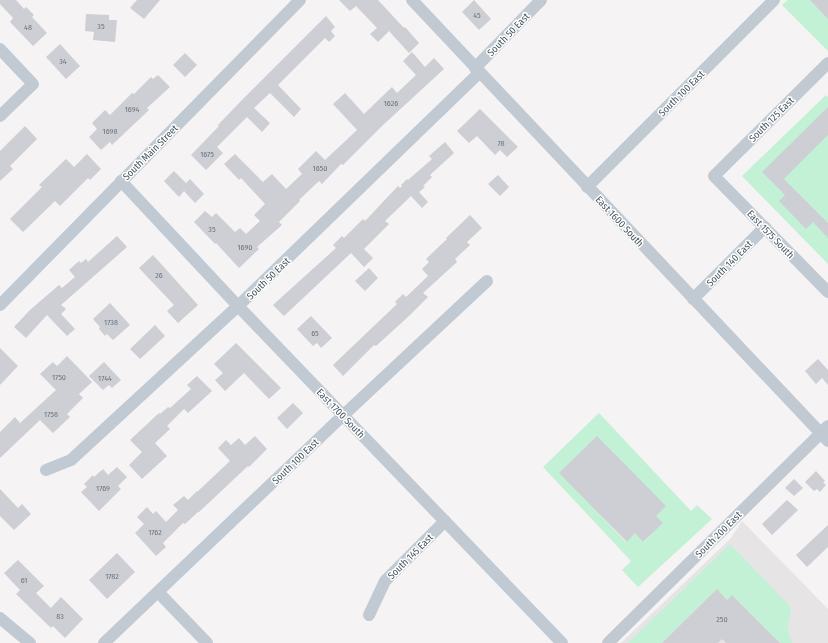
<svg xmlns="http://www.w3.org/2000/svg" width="828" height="643" viewBox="0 0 828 643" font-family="'Fira Sans Condensed',sans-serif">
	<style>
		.education { fill: #e6e4e5 }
		.green { fill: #c3f1d5; fill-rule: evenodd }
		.building { fill: #cdcfd5 }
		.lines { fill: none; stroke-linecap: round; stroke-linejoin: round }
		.minor { stroke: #c1cad2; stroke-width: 12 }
		.labels { text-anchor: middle; stroke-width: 3; stroke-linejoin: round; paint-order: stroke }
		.number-label { font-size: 8px; fill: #6b747e }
		.street-label { font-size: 10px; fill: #4a5661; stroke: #fff }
	</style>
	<rect width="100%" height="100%" fill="#f5f3f3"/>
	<path class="education" d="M 742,521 L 828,609 L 828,643 L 621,643 L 731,538 Z"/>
	<g class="green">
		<path d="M 788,0 L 828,0 L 828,51 L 782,5 Z"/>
		<path d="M 826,95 L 828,97 L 828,264 L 742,176 Z"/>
		<path d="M 599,413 L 691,511 L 697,505 L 712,519 L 638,587 L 622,570 L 631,561 L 543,467 ZM 560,473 L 662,523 L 644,542 L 635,533 L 626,542 Z"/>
		<path d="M 730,544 L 789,605 L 791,613 L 787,627 L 792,643 L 780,643 L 733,595 L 727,600 L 717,589 L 662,643 L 628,643 Z"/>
	</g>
	<g class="building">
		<path d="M 0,0 L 16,0 L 24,9 L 26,7 L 34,15 L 32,17 L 47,33 L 33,46 L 10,22 L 13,18 L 0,4 Z"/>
		<path d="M 137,0 L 160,0 L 144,19 L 130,8 Z"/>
		<path d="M 339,0 L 378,0 L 404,28 L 405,27 L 419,43 L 409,53 L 389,31 L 378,42 L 370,34 L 377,28 L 356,6 L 350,11 Z"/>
		<path d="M 474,0 L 491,19 L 479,30 L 462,12 Z"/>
		<path d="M 810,0 L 828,0 L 828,19 Z"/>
		<path d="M 86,14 L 109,15 L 109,20 L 117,20 L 115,42 L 93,40 L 94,32 L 85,31 Z"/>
		<path d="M 326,16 L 335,27 L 331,31 L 335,36 L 329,42 L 325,38 L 278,85 L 301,109 L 294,117 L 270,93 L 254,108 L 270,123 L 262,132 L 247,117 L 217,147 L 223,153 L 206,170 L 191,155 L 219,126 L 218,125 L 240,102 Z"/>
		<path d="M 60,44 L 80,66 L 66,79 L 46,57 Z"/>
		<path d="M 412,52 L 425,67 L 434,58 L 444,69 L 382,126 L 343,165 L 341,164 L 322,184 L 319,181 L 299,200 L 300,201 L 279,222 L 282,225 L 257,247 L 259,249 L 239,268 L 216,243 L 215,244 L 194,222 L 205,211 L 212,217 L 216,213 L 235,232 L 240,228 L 246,234 L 260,221 L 254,215 L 265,204 L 241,178 L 239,180 L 224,164 L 235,154 L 263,182 L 272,174 L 286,189 L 302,174 L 298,169 L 316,151 L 325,160 L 357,130 L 333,104 L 345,93 L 364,114 L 392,87 L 397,93 L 416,75 L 403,61 Z"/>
		<path d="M 185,53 L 197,65 L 185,77 L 173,65 Z"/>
		<path d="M 158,75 L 170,87 L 147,108 L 149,110 L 112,145 L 110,142 L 101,150 L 89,137 L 97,129 L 92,123 L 105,110 L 110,115 L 132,93 L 134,94 L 151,77 L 153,79 Z"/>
		<path d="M 828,107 L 828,135 L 784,179 L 828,223 L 828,238 L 813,222 L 806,229 L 779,201 L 785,195 L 762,172 Z"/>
		<path d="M 480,109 L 518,147 L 507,157 L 500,150 L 495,155 L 477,136 L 469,143 L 457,131 Z"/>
		<path d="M 25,126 L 37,139 L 10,166 L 13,169 L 0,181 L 0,151 Z"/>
		<path d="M 445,142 L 454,153 L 430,175 L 432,177 L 423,186 L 425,187 L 419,192 L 428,202 L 422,208 L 411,196 L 385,221 L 389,224 L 364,249 L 373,258 L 364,267 L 351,253 L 284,316 L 273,305 L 336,248 L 333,245 L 342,236 L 344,238 L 363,219 L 365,221 L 398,186 L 400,188 L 402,186 L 401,185 L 407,179 L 408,180 L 432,159 L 429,156 Z"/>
		<path d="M 87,154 L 101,169 L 90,180 L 88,178 L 60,206 L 55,201 L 23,232 L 10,219 L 42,187 L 39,185 L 66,159 L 74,167 Z"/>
		<path d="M 174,171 L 186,183 L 190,179 L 204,194 L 195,203 L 184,191 L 179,197 L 164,181 Z"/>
		<path d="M 498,175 L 509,187 L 500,196 L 488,184 Z"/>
		<path d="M 470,215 L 482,228 L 467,242 L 470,245 L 455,259 L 457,262 L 423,293 L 428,297 L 409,316 L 376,346 L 374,345 L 343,376 L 333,365 L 397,304 L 395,302 L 403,294 L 406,297 L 428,276 L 422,269 L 429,262 L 426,259 L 447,239 L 446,238 Z"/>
		<path d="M 117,236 L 127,247 L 61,305 L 66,309 L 61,314 L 75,329 L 67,336 L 47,315 L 26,338 L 14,327 L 30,310 L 59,285 L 62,288 L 75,277 L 69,270 L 79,261 L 81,263 L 86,259 L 88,262 Z"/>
		<path d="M 153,255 L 198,305 L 178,323 L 167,311 L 174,305 L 139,268 Z"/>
		<path d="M 369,268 L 378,278 L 365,291 L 355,281 Z"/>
		<path d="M 110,303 L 130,325 L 113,340 L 107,334 L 105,336 L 99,329 L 100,327 L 93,319 Z"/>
		<path d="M 311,316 L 332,338 L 321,348 L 317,343 L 313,346 L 297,329 Z"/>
		<path d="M 155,325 L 165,336 L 140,359 L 130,349 Z"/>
		<path d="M 236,343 L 281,388 L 269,399 L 244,373 L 225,391 L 215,380 L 223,373 L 214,364 Z"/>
		<path d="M 0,348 L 18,366 L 0,385 Z"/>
		<path d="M 67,356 L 92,382 L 79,394 L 83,398 L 67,414 L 70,417 L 53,433 L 40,420 L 0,458 L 0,432 L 15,417 L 20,423 L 56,390 L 40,374 L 53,362 L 57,366 Z"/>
		<path d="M 818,359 L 828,370 L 828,385 L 822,378 L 816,384 L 805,371 Z"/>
		<path d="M 104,362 L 121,380 L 112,388 L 109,385 L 103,390 L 89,376 Z"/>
		<path d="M 197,376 L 212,391 L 188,413 L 184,409 L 167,426 L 170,429 L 155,443 L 167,456 L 142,479 L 129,465 L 142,452 L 130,440 L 159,413 L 160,414 L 168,407 L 170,408 L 191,389 L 187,385 Z"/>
		<path d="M 293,403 L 303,413 L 287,429 L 277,418 Z"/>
		<path d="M 255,436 L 267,449 L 249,467 L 248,466 L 199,512 L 198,512 L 185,524 L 183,523 L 163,543 L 166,547 L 156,556 L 135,533 L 144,524 L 137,517 L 147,507 L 153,514 L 156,511 L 166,522 L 178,510 L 173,505 L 184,496 L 188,500 L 197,491 L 197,492 L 230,461 L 218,448 L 226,440 L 231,445 L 239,438 L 245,445 Z"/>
		<path d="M 597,436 L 666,506 L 656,516 L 663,523 L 643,542 L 635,533 L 627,542 L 559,473 Z"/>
		<path d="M 117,467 L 127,477 L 118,486 L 121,489 L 99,511 L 81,492 L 87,487 L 84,484 L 93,475 L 94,477 L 103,469 L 108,475 Z"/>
		<path d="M 816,471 L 825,481 L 823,482 L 826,485 L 820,492 L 817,489 L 814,491 L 805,482 Z"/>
		<path d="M 794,479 L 803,488 L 794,496 L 785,488 Z"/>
		<path d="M 0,489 L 18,508 L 22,504 L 31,514 L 14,530 L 0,516 Z"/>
		<path d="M 787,500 L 798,510 L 772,535 L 762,524 Z"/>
		<path d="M 828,525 L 828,547 L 807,567 L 796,555 Z"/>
		<path d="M 117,553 L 135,572 L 107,599 L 89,580 Z"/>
		<path d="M 18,560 L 44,586 L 36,593 L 51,608 L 61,597 L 83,619 L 65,638 L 53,626 L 51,628 L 16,594 L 20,590 L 4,573 Z"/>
		<path d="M 717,589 L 727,600 L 732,595 L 780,643 L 726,643 L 722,639 L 718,643 L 662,643 Z"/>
	</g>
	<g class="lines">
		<g class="minor">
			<path d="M 412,0 L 828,441"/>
			<path d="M 0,49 L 33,84 L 0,116"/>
			<path d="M 828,63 L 714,176 L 828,292"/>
			<path d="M 475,68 L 541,0"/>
			<path d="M 121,181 L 238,306 L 562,643"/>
			<path d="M 587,187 L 774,0"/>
			<path d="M 693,299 L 765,227"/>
			<path d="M 0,305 L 300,0"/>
			<path d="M 46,470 L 71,460 L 238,306 L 479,73"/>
			<path d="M 158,592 L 207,643"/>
			<path d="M 369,615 L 385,581 L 445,521"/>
			<path d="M 0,618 L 30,643"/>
			<path d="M 104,643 L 334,424 L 487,281"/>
			<path d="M 608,643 L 828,426"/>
		</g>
	</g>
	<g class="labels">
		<g class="number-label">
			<text x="477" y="18">45</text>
			<text x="101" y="29">35</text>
			<text x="28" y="30">48</text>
			<text x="63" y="64">34</text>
			<text x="391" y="106">1626</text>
			<text x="132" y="112">1694</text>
			<text x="110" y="134">1698</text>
			<text x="501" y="146">78</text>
			<text x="207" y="157">1675</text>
			<text x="320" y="171">1650</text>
			<text x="212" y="232">35</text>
			<text x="245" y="250">1690</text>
			<text x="159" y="278">26</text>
			<text x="111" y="325">1738</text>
			<text x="315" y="336">65</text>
			<text x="59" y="380">1750</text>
			<text x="105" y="381">1744</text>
			<text x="51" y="417">1758</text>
			<text x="103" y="491">1769</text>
			<text x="155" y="535">1762</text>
			<text x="112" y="579">1782</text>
			<text x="24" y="583">61</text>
			<text x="60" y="619">83</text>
			<text x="722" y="622">250</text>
		</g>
		<g class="street-label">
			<text transform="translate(508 34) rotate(-46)" y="4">South 50 East</text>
			<text transform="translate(681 93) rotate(-45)" y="4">South 100 East</text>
			<text transform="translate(771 119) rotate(-45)" y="4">South 125 East</text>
			<text transform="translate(150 152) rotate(-45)" y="4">South Main Street</text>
			<text transform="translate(620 221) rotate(47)" y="4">East 1600 South</text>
			<text transform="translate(771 234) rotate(46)" y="4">East 1575 South</text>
			<text transform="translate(729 263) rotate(-45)" y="4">South 140 East</text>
			<text transform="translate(268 278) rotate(-44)" y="4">South 50 East</text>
			<text transform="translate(341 413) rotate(46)" y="4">East 1700 South</text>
			<text transform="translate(295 461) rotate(-44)" y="4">South 100 East</text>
			<text transform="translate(718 534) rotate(-45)" y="4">South 200 East</text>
			<text transform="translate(410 556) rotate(-45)" y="4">South 145 East</text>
		</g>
	</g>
</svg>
